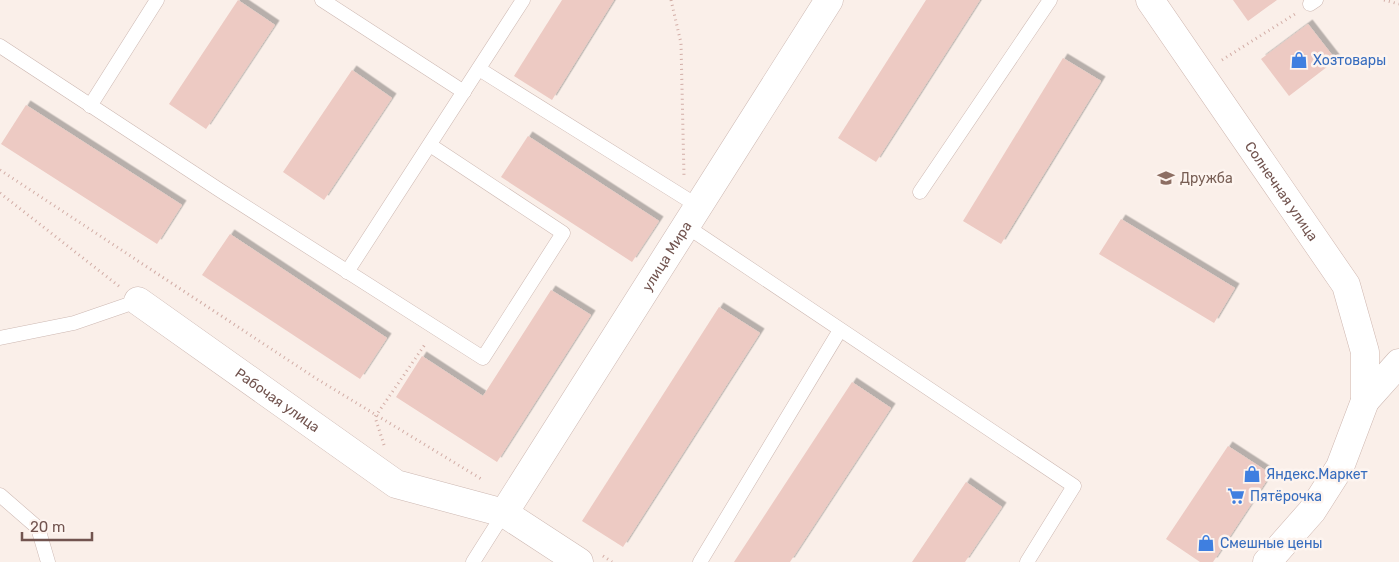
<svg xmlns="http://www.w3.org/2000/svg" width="1399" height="562" viewBox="0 0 1399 562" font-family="Rubik,sans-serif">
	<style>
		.building { fill: #edcac3; filter: url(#shadow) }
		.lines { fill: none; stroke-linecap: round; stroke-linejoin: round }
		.lane-casing { stroke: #cdb8b2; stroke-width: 15 }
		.street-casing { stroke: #cdb8b2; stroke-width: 29 }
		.secondary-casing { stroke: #cfb7b0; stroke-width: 29 }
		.path { stroke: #d2ada6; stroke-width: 3; stroke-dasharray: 1 4; stroke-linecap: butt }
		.lane { stroke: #fff; stroke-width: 14 }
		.street { stroke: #fff; stroke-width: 28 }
		.secondary { stroke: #fff; stroke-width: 28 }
		.labels { text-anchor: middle; stroke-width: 5; stroke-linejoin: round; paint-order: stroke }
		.shop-label { font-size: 14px; fill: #366cbe; stroke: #fdf4ef; text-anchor: start }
		.education-label { font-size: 14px; fill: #785e54; stroke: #fdf4ef; text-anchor: start }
		.street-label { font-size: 14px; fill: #72544f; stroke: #fdf4ef }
	</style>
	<defs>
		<filter id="shadow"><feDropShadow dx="4.5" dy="-4.5" stdDeviation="0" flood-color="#0004"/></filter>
	</defs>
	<rect width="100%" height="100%" fill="#faefe9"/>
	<g class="building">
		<path d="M 238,0 L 275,25 L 206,129 L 169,104 Z"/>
		<path d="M 562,0 L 614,0 L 552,100 L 514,76 Z"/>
		<path d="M 926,0 L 980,0 L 876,162 L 838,138 Z"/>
		<path d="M 1233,0 L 1277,0 L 1248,21 Z"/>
		<path d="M 1308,24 L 1336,60 L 1289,96 L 1261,59 Z"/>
		<path d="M 1063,58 L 1101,81 L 1001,244 L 963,221 Z"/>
		<path d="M 352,70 L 392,98 L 324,200 L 283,172 Z"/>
		<path d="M 26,105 L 182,205 L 157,244 L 1,144 Z"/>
		<path d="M 528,136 L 659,221 L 632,262 L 501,177 Z"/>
		<path d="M 1121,219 L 1235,288 L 1214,323 L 1099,254 Z"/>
		<path d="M 230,234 L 387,338 L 360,379 L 202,275 Z"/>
		<path d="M 551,290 L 591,315 L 497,462 L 396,397 L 422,356 L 483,396 Z"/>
		<path d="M 719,307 L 760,333 L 623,547 L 582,521 Z"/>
		<path d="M 852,382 L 891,408 L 790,562 L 734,562 Z"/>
		<path d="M 1228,446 L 1271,474 L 1213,562 L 1200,562 L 1166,539 Z"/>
		<path d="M 966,482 L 1002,507 L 965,562 L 912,562 Z"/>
	</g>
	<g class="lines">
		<g class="lane-casing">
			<g id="lane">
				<path d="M 322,0 L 464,92"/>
				<path d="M 1310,4 L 1316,0"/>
				<path d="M 0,46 L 221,191 L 483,358 L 563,233 L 430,145"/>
				<path d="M 479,69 L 698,206"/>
				<path d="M 90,106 L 157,0"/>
				<path d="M 920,192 L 1050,0"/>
				<path d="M 686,226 L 1074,486 L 1027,562"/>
				<path d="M 347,272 L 523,0"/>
				<path d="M 0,338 L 74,323 L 138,301"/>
				<path d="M 0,495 L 38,528 L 48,562"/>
				<path d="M 473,562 L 504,513"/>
				<path d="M 700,562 L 840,330"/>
			</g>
		</g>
		<g class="street-casing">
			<g id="street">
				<path id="s1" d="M 138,301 L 396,484 L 504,513 L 579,562"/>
				<path d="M 1365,401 L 1399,363"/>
				<path id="s2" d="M 504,513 L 829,0"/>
			</g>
		</g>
		<g class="secondary-casing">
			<g id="secondary">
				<path id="s3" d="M 1150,0 L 1346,285 L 1365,352 L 1365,401 L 1340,467 L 1312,511 L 1267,562"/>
			</g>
		</g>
		<g class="path">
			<path d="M 671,0 L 681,43 L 684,177"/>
			<path d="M 1384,0 L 1399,4"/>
			<path d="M 1222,60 L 1295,14"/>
			<path d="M 0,170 L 317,379 L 483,480"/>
			<path d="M 0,193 L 120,287"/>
			<path d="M 384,445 L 375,417 L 426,343"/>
			<path d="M 603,556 L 612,562"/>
		</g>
		<use href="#lane" class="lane"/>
		<use href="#street" class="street"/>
		<use href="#secondary" class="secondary"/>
	</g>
	<defs>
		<g id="shop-bare" transform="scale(1.35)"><path d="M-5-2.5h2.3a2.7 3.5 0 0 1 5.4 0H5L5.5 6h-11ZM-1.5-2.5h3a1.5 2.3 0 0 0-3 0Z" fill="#3f7fe0" stroke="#fdf4ef" stroke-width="2.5" paint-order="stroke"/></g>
		<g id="school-bare" transform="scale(1.35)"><path d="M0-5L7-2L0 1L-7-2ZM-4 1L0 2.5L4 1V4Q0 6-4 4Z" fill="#8d6e63" stroke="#fdf4ef" stroke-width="2.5" paint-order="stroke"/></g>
		<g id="supermarket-bare" transform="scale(1.35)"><path d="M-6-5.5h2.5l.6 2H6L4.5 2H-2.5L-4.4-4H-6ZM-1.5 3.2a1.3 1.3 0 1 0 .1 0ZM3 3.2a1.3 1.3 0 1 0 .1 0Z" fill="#3f7fe0" stroke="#fdf4ef" stroke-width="2.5" paint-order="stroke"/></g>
	</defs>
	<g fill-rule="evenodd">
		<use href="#shop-bare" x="1299" y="60"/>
		<use href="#school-bare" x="1166" y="178"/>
		<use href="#shop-bare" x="1252" y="474"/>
		<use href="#supermarket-bare" x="1236" y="496"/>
		<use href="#shop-bare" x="1206" y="543"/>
	</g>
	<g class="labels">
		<g class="shop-label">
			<text x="1313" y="65">Хозтовары</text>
			<text x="1266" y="479">Яндекс.Маркет</text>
			<text x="1250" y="501">Пятёрочка</text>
			<text x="1220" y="548">Смешные цены</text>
		</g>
		<g class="education-label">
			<text x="1180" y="183">Дружба</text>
		</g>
		<g class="street-label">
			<text dy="5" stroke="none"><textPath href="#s3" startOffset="232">Солнечная улица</textPath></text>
			<text dy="5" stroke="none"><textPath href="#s2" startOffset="304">улица Мира</textPath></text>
			<text dy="5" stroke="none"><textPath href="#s1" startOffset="171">Рабочая улица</textPath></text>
		</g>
	</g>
	<path d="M22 532v8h70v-8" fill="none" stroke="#72544f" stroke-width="2.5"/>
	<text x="30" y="532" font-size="15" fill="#72544f" stroke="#fdf4ef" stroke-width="4" paint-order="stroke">20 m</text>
</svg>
